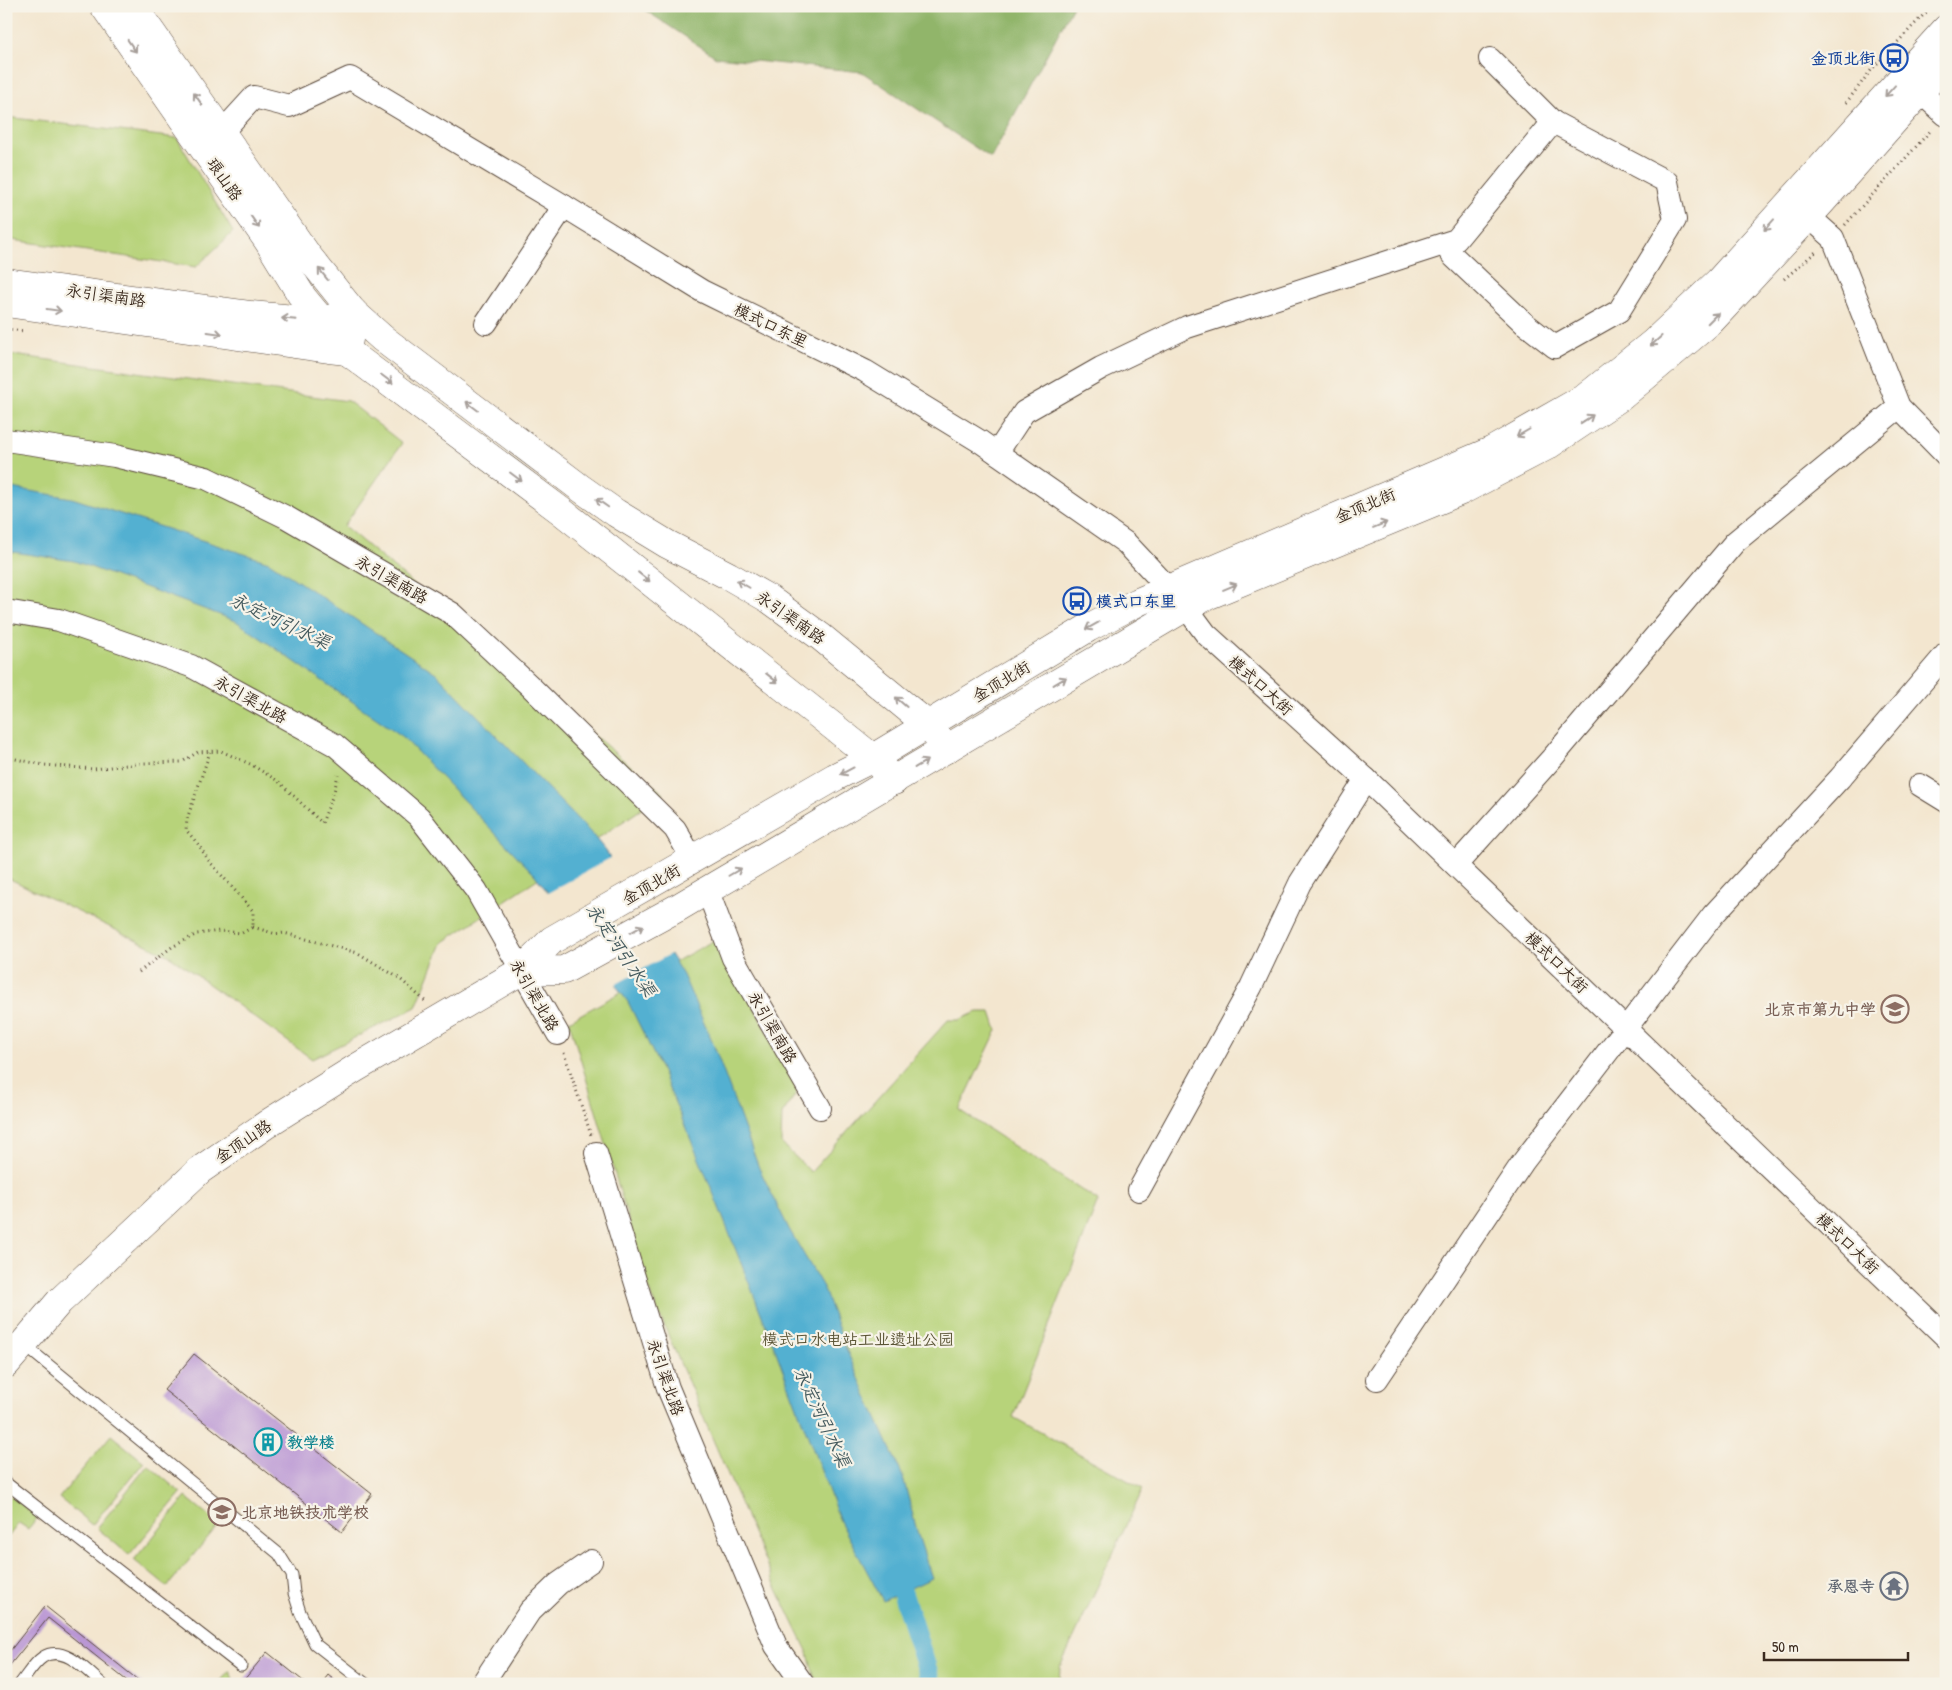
<svg xmlns="http://www.w3.org/2000/svg" width="1952" height="1690" viewBox="0 0 1952 1690" font-family="'Patrick Hand','LXGW WenKai TC',sans-serif">
	<style>
		.green { fill: #b7d37a; stroke: #797e4c }
		.forest { fill: #91b56a; stroke: #667044 }
		.water { fill: #52b0d1; stroke: #466d78 }
		.pier { fill: #f3e6cf }
		.lines { fill: none; stroke-linecap: round; stroke-linejoin: round }
		.canal { stroke: #52b0d1; stroke-width: 20 }
		.building { fill: #ba97d4 }
		.lane-casing { stroke: #574639; stroke-width: 13 }
		.street-casing { stroke: #574639; stroke-width: 24 }
		.secondary-casing { stroke: #574639; stroke-width: 29 }
		.primary-casing { stroke: #574639; stroke-width: 29 }
		.path { stroke: #574639; stroke-width: 3; stroke-dasharray: 1 4; stroke-linecap: butt }
		.lane { stroke: #fff; stroke-width: 11 }
		.street { stroke: #fff; stroke-width: 22 }
		.secondary { stroke: #fff; stroke-width: 28 }
		.primary { stroke: #fff; stroke-width: 28 }
		.oneway { stroke: #a79f9a }
		.labels { text-anchor: middle; stroke-width: 4.5; stroke-linejoin: round; paint-order: stroke }
		.transit-label { font-size: 16px; font-weight: bold; fill: #164399; stroke: #f7f3e8; text-anchor: end }
		.street-label { font-size: 16px; fill: #3b2a1e; stroke: #f7f3e8 }
		.education-label { font-size: 16px; font-weight: bold; fill: #785e54; stroke: #f7f3e8; text-anchor: end }
		.park-label { font-size: 16px; fill: #5a5435; stroke: #f7f3e8 }
		.culture-label { font-size: 16px; font-weight: bold; fill: #0d838f; stroke: #f7f3e8; text-anchor: start }
		.worship-label { font-size: 16px; font-weight: bold; fill: #5b616d; stroke: #f7f3e8; text-anchor: end }
		.water-label { font-size: 18px; font-style: italic; fill: #43595d; stroke: #f7f3e8 }
	</style>
	<rect width="100%" height="100%" fill="#f7f3e8"/>
	<filter id="ink" filterUnits="userSpaceOnUse"><feTurbulence type="fractalNoise" baseFrequency=".02" numOctaves="2"/><feDisplacementMap in="SourceGraphic" scale="10" xChannelSelector="R" yChannelSelector="G"/><feConvolveMatrix kernelMatrix="1 2 1 2 8 2 1 2 1" color-interpolation-filters="sRGB"/></filter>
	<filter id="wash" filterUnits="userSpaceOnUse"><feTurbulence type="fractalNoise" baseFrequency=".0096" numOctaves="4" result="noise"/><feDisplacementMap in="SourceGraphic" scale="20" xChannelSelector="R" yChannelSelector="G"/><feGaussianBlur stdDeviation="1.12" result="paint"/><feColorMatrix in="noise" values="0 0 0 0 0 0 0 0 0 0 0 0 0 0 0 0 0 1.4 0 .05"/><feComposite in="paint" operator="in"/></filter>
	<g filter="url(#wash)">
		<rect width="100%" height="100%" fill="#f3e6cf"/>
		<g class="green">
			<path d="M 6,117 L 177,138 L 233,232 L 196,267 L 6,239 Z"/>
			<path d="M 6,354 L 348,401 L 402,443 L 344,526 L 664,794 L 442,943 L 416,1007 L 312,1059 L 170,956 L 6,877 Z"/>
			<path d="M 718,938 L 798,1091 L 782,1114 L 781,1143 L 811,1172 L 948,1020 L 959,1020 L 977,1012 L 991,1012 L 997,1030 L 959,1110 L 1098,1201 L 1013,1417 L 1143,1489 L 1060,1667 L 1059,1684 L 820,1684 L 814,1676 L 808,1653 L 777,1589 L 651,1295 L 569,1021 Z"/>
			<path d="M 111,1435 L 144,1462 L 92,1525 L 59,1498 Z"/>
			<path d="M 148,1465 L 181,1493 L 129,1555 L 97,1528 Z"/>
			<path d="M 6,1493 L 38,1517 L 28,1529 L 19,1523 L 8,1537 L 6,1536 Z"/>
			<path d="M 186,1497 L 219,1524 L 167,1587 L 134,1560 Z"/>
			<path d="M 230,1670 L 234,1684 L 218,1684 Z"/>
		</g>
		<path class="forest" d="M 639,6 L 1073,6 L 991,158 L 862,72 L 716,57 Z"/>
		<path class="water" d="M 6,487 L 72,498 L 269,562 L 436,673 L 591,833 L 606,851 L 683,975 L 714,1046 L 759,1168 L 789,1229 L 823,1287 L 846,1349 L 903,1477 L 918,1535 L 932,1578 L 883,1601 L 840,1521 L 772,1341 L 710,1185 L 659,1065 L 628,1002 L 535,875 L 402,736 L 236,621 L 74,561 L 6,551 Z"/>
		<path class="pier" d="M 612,857 L 672,953 L 613,986 L 546,894 Z"/>
		<g class="lines">
			<path class="canal" d="M 893,1567 L 898,1579 L 932,1684"/>
		</g>
		<g id="blocks">
			<g class="building">
				<path d="M 194,1354 L 372,1494 L 342,1532 L 164,1390 Z"/>
				<path d="M 45,1606 L 143,1684 L 131,1684 L 48,1618 L 6,1670 L 6,1656 Z"/>
				<path d="M 267,1652 L 307,1684 L 247,1684 L 243,1681 Z"/>
				<path d="M 328,1675 L 339,1684 L 321,1684 Z"/>
			</g>
		</g>
	</g>
	<g filter="url(#ink)">
		<use href="#blocks" fill-opacity="0" stroke="#574639" stroke-width="1"/>
		<g class="lines">
			<g class="lane-casing">
				<g id="lane">
					<path d="M 23,1344 L 279,1554 L 292,1575 L 294,1593 L 300,1612 L 315,1644 L 366,1684"/>
					<path d="M 6,1483 L 241,1666"/>
					<path d="M 20,1684 C 27,1675 34,1663 43,1657 C 64,1644 87,1671 102,1684"/>
				</g>
			</g>
			<g class="street-casing">
				<g id="street">
					<path d="M 1920,92 L 1946,115"/>
					<path d="M 222,132 L 254,97 L 289,106 L 350,78 L 564,206 L 702,291 L 865,371 L 981,442 L 1126,543 L 1186,607 L 1206,634 L 1366,779 L 1946,1337"/>
					<path d="M 1797,206 L 1833,238 L 1899,407 L 1946,455"/>
					<path d="M 1444,244 L 1454,257 L 1524,323 L 1555,347 L 1619,311 L 1675,220 L 1667,182 L 1553,122"/>
					<path d="M 486,323 L 564,206"/>
					<path d="M 6,440 L 115,456 L 206,478 L 286,517 L 453,614 L 530,686 L 675,829 L 693,860"/>
					<path d="M 997,453 L 1024,412 L 1101,368 L 1187,327 L 1456,240 L 1553,122 L 1490,59"/>
					<path d="M 6,611 L 59,620 L 191,666 L 335,745 L 419,817 L 476,890 L 558,1034"/>
					<path d="M 1920,785 L 1946,801"/>
					<path d="M 1456,865 L 1553,757 L 1735,542 L 1899,407"/>
					<path d="M 707,889 L 733,958 L 820,1108"/>
					<path d="M 596,1153 L 668,1388 L 776,1646 L 803,1684"/>
					<path d="M 1139,1190 L 1251,987 L 1300,883 L 1366,779"/>
					<path d="M 1377,1379 L 1523,1162 L 1713,915 L 1840,778 L 1946,654"/>
					<path d="M 482,1684 L 530,1611 L 558,1584 L 591,1561"/>
				</g>
			</g>
			<g class="secondary-casing">
				<g id="secondary">
					<path d="M 104,6 L 268,241 L 303,298 L 347,351"/>
					<path d="M 133,6 L 308,256 L 353,312"/>
					<path d="M 521,971 L 564,970 L 679,907 L 1186,607 L 1209,595 L 1461,491 L 1547,446 L 1622,396 L 1711,321 L 1809,216 L 1946,63"/>
					<path d="M 6,1364 L 59,1302 L 200,1170 L 273,1120 L 356,1068 L 521,971 L 552,940 L 835,777 L 873,758 L 1088,628 L 1138,602 L 1493,450 L 1586,397 L 1653,343 L 1719,281 L 1946,29"/>
				</g>
			</g>
			<g class="primary-casing">
				<g id="primary">
					<path d="M 6,282 L 251,315 L 305,320 L 322,321 L 353,312"/>
					<path d="M 6,303 L 329,349 L 347,351 L 350,333"/>
					<path d="M 353,312 L 382,338 L 579,487 L 616,513 L 667,544 L 729,576 L 769,599 L 821,637 L 928,725 L 947,749"/>
					<path d="M 347,351 L 561,511 L 873,758 L 894,781"/>
				</g>
			</g>
			<g class="path">
				<path d="M 1846,103 L 1872,69 L 1932,6"/>
				<path d="M 1845,225 L 1932,129"/>
				<path d="M 1784,279 L 1817,251"/>
				<path d="M 6,329 L 25,331"/>
				<path d="M 6,757 L 44,765 L 94,769 L 143,763 L 182,762 L 198,752 L 221,751 L 250,764 L 278,781 L 322,823 L 334,792 L 338,775"/>
				<path d="M 253,927 L 276,934 L 284,933 L 358,953 L 399,978 L 425,1001"/>
				<path d="M 139,972 L 172,947 L 197,934 L 220,931 L 242,933 L 253,927 L 253,911 L 209,861 L 198,844 L 186,830 L 187,819 L 210,752"/>
				<path d="M 564,1053 L 591,1135"/>
			</g>
			<use href="#lane" class="lane"/>
			<use href="#street" class="street"/>
			<use href="#secondary" class="secondary"/>
			<use href="#primary" class="primary"/>
		</g>
		<defs><path id="oneway-shaft" d="M-6 0H5M1.5-3L5.5 0L1.5 3" fill="none" stroke-width="1.6" stroke-linecap="round" stroke-linejoin="round" transform="scale(1.25)"/></defs>
		<g class="oneway">
			<use href="#oneway-shaft" transform="translate(132 46) rotate(55)"/>
			<use href="#oneway-shaft" transform="translate(1890 91) rotate(132)"/>
			<use href="#oneway-shaft" transform="translate(198 99) rotate(-125)"/>
			<use href="#oneway-shaft" transform="translate(255 222) rotate(55)"/>
			<use href="#oneway-shaft" transform="translate(1769 225) rotate(132)"/>
			<use href="#oneway-shaft" transform="translate(323 274) rotate(-129)"/>
			<use href="#oneway-shaft" transform="translate(54 310) rotate(8)"/>
			<use href="#oneway-shaft" transform="translate(1713 318) rotate(-45)"/>
			<use href="#oneway-shaft" transform="translate(289 319) rotate(-175)"/>
			<use href="#oneway-shaft" transform="translate(215 333) rotate(8)"/>
			<use href="#oneway-shaft" transform="translate(1656 341) rotate(138)"/>
			<use href="#oneway-shaft" transform="translate(387 379) rotate(37)"/>
			<use href="#oneway-shaft" transform="translate(472 406) rotate(-143)"/>
			<use href="#oneway-shaft" transform="translate(1587 419) rotate(-33)"/>
			<use href="#oneway-shaft" transform="translate(1523 433) rotate(150)"/>
			<use href="#oneway-shaft" transform="translate(516 477) rotate(37)"/>
			<use href="#oneway-shaft" transform="translate(602 503) rotate(-145)"/>
			<use href="#oneway-shaft" transform="translate(1380 525) rotate(-22)"/>
			<use href="#oneway-shaft" transform="translate(644 577) rotate(38)"/>
			<use href="#oneway-shaft" transform="translate(743 584) rotate(-150)"/>
			<use href="#oneway-shaft" transform="translate(1230 587) rotate(-23)"/>
			<use href="#oneway-shaft" transform="translate(1092 626) rotate(151)"/>
			<use href="#oneway-shaft" transform="translate(772 678) rotate(38)"/>
			<use href="#oneway-shaft" transform="translate(1060 681) rotate(-31)"/>
			<use href="#oneway-shaft" transform="translate(901 702) rotate(-139)"/>
			<use href="#oneway-shaft" transform="translate(921 764) rotate(-31)"/>
			<use href="#oneway-shaft" transform="translate(847 771) rotate(152)"/>
			<use href="#oneway-shaft" transform="translate(735 872) rotate(-30)"/>
			<use href="#oneway-shaft" transform="translate(637 929) rotate(-29)"/>
		</g>
	</g>
	<defs>
		<g id="bus-ring" transform="scale(1.4375)"><circle r="9.5" fill="#f7f3e8" stroke="#1a4fb4" stroke-width="1.5"/><path d="M-5-6H5V4H4V6H2V4H-2V6H-4V4H-5ZM-3.5-4V0h7V-4ZM-3.5 1.2v1.5H-2V1.2ZM2 1.2v1.5H3.5V1.2Z" fill="#1a4fb4"/></g>
		<g id="school-ring" transform="scale(1.4375)"><circle r="9.5" fill="#f7f3e8" stroke="#8d6e63" stroke-width="1.5"/><path d="M0-5L7-2L0 1L-7-2ZM-4 1L0 2.5L4 1V4Q0 6-4 4Z" fill="#8d6e63"/></g>
		<g id="building-ring" transform="scale(1.4375)"><circle r="9.5" fill="#f7f3e8" stroke="#0f9aa8" stroke-width="1.5"/><path d="M-4-6H4V6H1V3H-1V6H-4ZM-2.5-4.3h1.7v1.8h-1.7ZM.8-4.3h1.7v1.8H.8ZM-2.5-1h1.7V.8h-1.7ZM.8-1h1.7V.8H.8Z" fill="#0f9aa8"/></g>
		<g id="temple-ring" transform="scale(1.4375)"><circle r="9.5" fill="#f7f3e8" stroke="#6b7280" stroke-width="1.5"/><path d="M0-6L5-2H3V0L6.5 2.5H4V6H1.5V3h-3V6H-4V2.5H-6.5L-3 0V-2H-5Z" fill="#6b7280"/></g>
	</defs>
	<g fill-rule="evenodd">
		<use href="#bus-ring" x="1894" y="58"/>
		<use href="#bus-ring" x="1077" y="601"/>
		<use href="#school-ring" x="1895" y="1009"/>
		<use href="#building-ring" x="268" y="1442"/>
		<use href="#school-ring" x="222" y="1512"/>
		<use href="#temple-ring" x="1894" y="1586"/>
	</g>
	<g class="labels">
		<g class="transit-label">
			<text x="1875" y="64">金顶北街</text>
			<text x="1096" y="607" text-anchor="start">模式口东里</text>
		</g>
		<g class="street-label">
			<text transform="translate(225 179) rotate(55)" y="6">琅山路</text>
			<text transform="translate(106 295) rotate(8)" y="6">永引渠南路</text>
			<text transform="translate(771 325) rotate(26)" y="6">模式口东里</text>
			<text transform="translate(1365 505) rotate(-23)" y="6">金顶北街</text>
			<text transform="translate(392 579) rotate(30)" y="6">永引渠南路</text>
			<text transform="translate(791 617) rotate(35)" y="6">永引渠南路</text>
			<text transform="translate(1001 681) rotate(-31)" y="6">金顶北街</text>
			<text transform="translate(1261 685) rotate(42)" y="6">模式口大街</text>
			<text transform="translate(251 699) rotate(29)" y="6">永引渠北路</text>
			<text transform="translate(651 884) rotate(-30)" y="6">金顶北街</text>
			<text transform="translate(1557 962) rotate(44)" y="6">模式口大街</text>
			<text transform="translate(535 995) rotate(60)" y="6">永引渠北路</text>
			<text transform="translate(773 1027) rotate(60)" y="6">永引渠南路</text>
			<text transform="translate(243 1141) rotate(-34)" y="6">金顶山路</text>
			<text transform="translate(1848 1243) rotate(44)" y="6">模式口大街</text>
			<text transform="translate(666 1377) rotate(71)" y="6">永引渠北路</text>
		</g>
		<g class="education-label">
			<text x="1876" y="1015">北京市第九中学</text>
			<text x="241" y="1518" text-anchor="start">北京地铁技术学校</text>
		</g>
		<g class="park-label">
			<text x="858" y="1345">模式口水电站工业遗址公园</text>
		</g>
		<g class="culture-label">
			<text x="287" y="1448">教学楼</text>
		</g>
		<g class="worship-label">
			<text x="1875" y="1592">承恩寺</text>
		</g>
		<g class="water-label">
			<text transform="translate(280 621) rotate(25)" y="6">永定河引水渠</text>
			<text transform="translate(621 950) rotate(56)" y="6">永定河引水渠</text>
			<text transform="translate(822 1417) rotate(65)" y="6">永定河引水渠</text>
		</g>
	</g>
	<rect width="1952" height="1690" fill="none" stroke="#f7f3e8" stroke-width="25"/>
	<path d="M1764 1652v8h144v-8" fill="none" stroke="#3b2a1e" stroke-width="2.5"/>
	<text x="1772" y="1652" font-size="15" fill="#3b2a1e" stroke="#f7f3e8" stroke-width="4" paint-order="stroke">50 m</text>
</svg>
